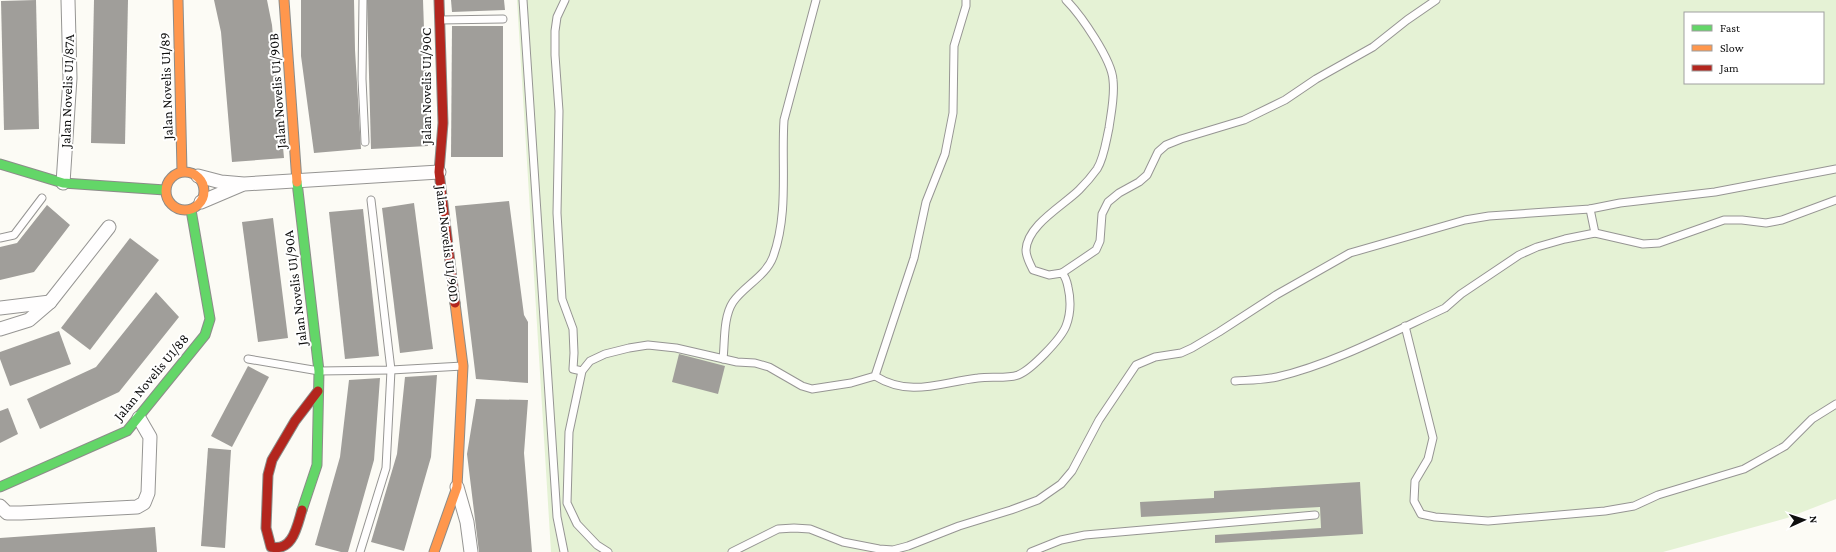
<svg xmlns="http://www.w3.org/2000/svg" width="1836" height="552" viewBox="0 0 1836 552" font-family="'Crimson Pro',serif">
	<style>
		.green { fill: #e5f2d5; fill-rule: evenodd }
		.building { fill: #a09e9a }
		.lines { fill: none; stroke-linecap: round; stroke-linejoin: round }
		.lane-casing { stroke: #969593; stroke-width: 9 }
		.street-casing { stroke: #969593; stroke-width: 15 }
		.fast-casing { stroke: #8c8c89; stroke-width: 11 }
		.slow-casing { stroke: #8c8c89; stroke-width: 11 }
		.jam-casing { stroke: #8c8c89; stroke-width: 11 }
		.lane { stroke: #fffefe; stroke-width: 7 }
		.street { stroke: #fffefe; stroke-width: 13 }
		.fast { stroke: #63d668; stroke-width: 9 }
		.slow { stroke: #ff974d; stroke-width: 9 }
		.jam { stroke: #b3261e; stroke-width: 9 }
		.labels { text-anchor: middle; stroke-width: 4; stroke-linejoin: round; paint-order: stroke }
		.street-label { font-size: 14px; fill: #0f0f0f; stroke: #fff }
	</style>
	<rect width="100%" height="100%" fill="#fcfbf5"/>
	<path class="green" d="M 517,0 L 1836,0 L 1836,499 L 1787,518 L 1663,552 L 551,552 ZM 1685,13 L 1823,13 L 1823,83 L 1685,83 Z"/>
	<g class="building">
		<path d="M 36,0 L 39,129 L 4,130 L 1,1 Z"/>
		<path d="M 94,0 L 128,0 L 125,144 L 91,143 Z"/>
		<path d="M 214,0 L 267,0 L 272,25 L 284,158 L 232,162 L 221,32 Z"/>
		<path d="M 301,0 L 354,0 L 355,50 L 361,149 L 314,153 L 301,56 Z"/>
		<path d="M 367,0 L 423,0 L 428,146 L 371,149 Z"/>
		<path d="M 451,0 L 504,0 L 505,10 L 452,12 Z"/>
		<path d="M 452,26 L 503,26 L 503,157 L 451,157 Z"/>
		<path d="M 509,201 L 524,315 L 528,322 L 528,383 L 476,379 L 455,206 Z"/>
		<path d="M 414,203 L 433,349 L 400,353 L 382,208 Z"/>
		<path d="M 47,205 L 70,225 L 34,272 L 0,280 L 0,247 L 17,243 Z"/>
		<path d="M 363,209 L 379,356 L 345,359 L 329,212 Z"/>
		<path d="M 273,218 L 288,338 L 258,342 L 242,222 Z"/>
		<path d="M 130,238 L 159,260 L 90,350 L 61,328 Z"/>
		<path d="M 156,292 L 179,317 L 119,392 L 40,429 L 27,399 L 96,367 Z"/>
		<path d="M 59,331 L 71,364 L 10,386 L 0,359 L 0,352 Z"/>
		<path d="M 679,354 L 725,366 L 718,394 L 672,382 Z"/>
		<path d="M 248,366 L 269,377 L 232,447 L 211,436 Z"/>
		<path d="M 437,375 L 431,457 L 404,551 L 371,542 L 397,454 L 405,377 Z"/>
		<path d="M 380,378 L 374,460 L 348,552 L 341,552 L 315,545 L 340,457 L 349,380 Z"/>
		<path d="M 476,399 L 528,400 L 524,453 L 532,552 L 479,552 L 467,454 Z"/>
		<path d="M 8,408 L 18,434 L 0,443 L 0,411 Z"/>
		<path d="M 208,448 L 231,450 L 225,548 L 201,546 Z"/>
		<path d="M 1360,482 L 1363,534 L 1215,543 L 1215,535 L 1321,528 L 1320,507 L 1141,517 L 1140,502 L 1214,498 L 1214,491 Z"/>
		<path d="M 155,527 L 157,552 L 0,552 L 0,538 Z"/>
	</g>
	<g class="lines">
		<g class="lane-casing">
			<g id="lane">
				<path d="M 363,0 L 362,79 L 365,142"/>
				<path d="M 523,0 L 557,517 L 564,552"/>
				<path d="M 565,0 L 557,17 L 555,31 L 555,55 L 559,111 L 557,213 L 562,299 L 573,329 L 574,353 L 573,369 L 582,371"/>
				<path d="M 440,20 L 503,19"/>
				<path d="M 1590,209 L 1595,233"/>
				<path d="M 0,238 L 14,235 L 42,198"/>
				<path d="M 1062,273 L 1096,250 L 1100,241 L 1102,214 L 1108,202 L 1119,193 L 1139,182 L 1147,175 L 1158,152 L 1166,145 L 1181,139 L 1244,120 L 1285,100 L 1316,79 L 1373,47 L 1407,20 L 1436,0"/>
				<path d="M 1405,326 L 1433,438 L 1428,459 L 1415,481 L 1414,501 L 1421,514 L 1435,517 L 1488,521 L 1605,511 L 1634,506 L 1658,495 L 1744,469 L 1785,446 L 1812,419 L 1836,404"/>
				<path d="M 248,359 L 319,371 L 391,370 L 463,366"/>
				<path d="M 723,359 C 725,342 723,317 733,302 C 744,286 766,276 773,257 C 789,213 781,165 784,120 L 816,0"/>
				<path d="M 875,376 C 911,398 941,382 978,378 C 991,376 1006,379 1018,375 C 1031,370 1061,339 1066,326 C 1071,313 1071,300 1068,287 C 1067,282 1066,277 1062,273 L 1049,275 L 1033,270 C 1030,264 1026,257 1026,250 C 1027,225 1064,205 1079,190 C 1085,184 1092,176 1097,169 C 1104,158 1106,141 1109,128 C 1111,113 1115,96 1113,80 C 1112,60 1081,15 1066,0"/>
				<path d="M 1235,381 C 1249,380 1263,380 1277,377 C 1333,364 1393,332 1445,308 L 1461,294 L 1519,255 L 1537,247 L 1565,239 L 1595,233 L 1643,244 L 1659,243 L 1724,220 L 1742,220 L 1766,223 L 1782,220 L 1836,200"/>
				<path d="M 360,552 L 386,468 L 391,370 L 371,200"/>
				<path d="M 608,552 L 597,545 L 577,524 L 567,503 L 569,432 L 582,371 L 590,361 L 605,354 L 629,348 L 648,345 L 676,348 L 737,362 L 755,363 L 769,367 L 802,386 L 812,389 L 851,383 L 875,376 L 914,258 L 926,202 L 945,154 L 953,113 L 954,46 L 966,6 L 966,0"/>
				<path d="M 732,552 L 778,529 L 794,528 L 810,529 L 843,542 L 879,549 L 893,550 L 908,546 L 959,526 L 1011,510 L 1038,500 L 1061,484 L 1072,471 L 1099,420 L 1136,365 L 1155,357 L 1181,353 L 1192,348 L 1219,332 L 1276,295 L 1350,253 L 1465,220 L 1489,216 L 1590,209 L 1620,203 L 1715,192 L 1836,169"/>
				<path d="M 1031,552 L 1061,540 L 1085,535 L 1315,515"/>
			</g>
		</g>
		<g class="street-casing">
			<g id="street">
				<path d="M 198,176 L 221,182 L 244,184 L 439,172"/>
				<path d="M 63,183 L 70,78 L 68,0"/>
				<path d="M 201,202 L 241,185"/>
				<path d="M 0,308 L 50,302"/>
				<path d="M 0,329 L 29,320 L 50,302 L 109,227"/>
				<path d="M 457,487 L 467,522 L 471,552"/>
				<path d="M 0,506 L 7,513 L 21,513 L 137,507 L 144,503 L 148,493 L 150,437 L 139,418"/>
			</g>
		</g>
		<g class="fast-casing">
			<g id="fast">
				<path d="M 0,164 L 63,183 L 165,190"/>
				<path d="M 297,182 L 319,371 L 317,465 L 302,510"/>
				<path d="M 0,487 L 127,431 L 205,335 L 210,319 L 191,210"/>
			</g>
		</g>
		<g class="slow-casing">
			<g id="slow">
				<path d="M 178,0 L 182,171"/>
				<path d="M 284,0 L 297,182"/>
				<circle cx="185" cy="191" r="19"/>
				<path d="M 434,552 L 457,487 L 463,366 L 455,303"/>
			</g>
		</g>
		<g class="jam-casing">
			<g id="jam">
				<path d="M 439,0 L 443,123 L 439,172 L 455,303"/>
				<path d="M 302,510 C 297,526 293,552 271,547 L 266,528 L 268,475 L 272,460 L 295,421 L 318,391"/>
			</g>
		</g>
		<use href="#lane" class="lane"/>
		<use href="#street" class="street"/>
		<use href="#fast" class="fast"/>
		<use href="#slow" class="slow"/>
		<use href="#jam" class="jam"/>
	</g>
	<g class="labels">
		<g class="street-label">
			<text transform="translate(166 86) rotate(-92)" y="5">Jalan Novelis U1/89</text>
			<text transform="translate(426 86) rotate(-90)" y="5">Jalan Novelis U1/90C</text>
			<text transform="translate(67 91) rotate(-88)" y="5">Jalan Novelis U1/87A</text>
			<text transform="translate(277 91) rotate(-94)" y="5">Jalan Novelis U1/90B</text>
			<text transform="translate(448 244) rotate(83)" y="5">Jalan Novelis U1/90D</text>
			<text transform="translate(295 288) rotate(-97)" y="5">Jalan Novelis U1/90A</text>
			<text transform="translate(151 377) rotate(-50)" y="5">Jalan Novelis U1/88</text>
		</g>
	</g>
	<rect x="1684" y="12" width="140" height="72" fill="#ffffff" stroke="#9f9f9f"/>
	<rect x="1692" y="25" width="20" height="6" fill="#63d668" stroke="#9f9f9f"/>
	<text x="1720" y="32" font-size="12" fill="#0f0f0f">Fast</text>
	<rect x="1692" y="45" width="20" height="6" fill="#ff974d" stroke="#9f9f9f"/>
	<text x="1720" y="52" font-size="12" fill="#0f0f0f">Slow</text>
	<rect x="1692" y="65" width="20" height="6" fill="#b3261e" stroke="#9f9f9f"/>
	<text x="1720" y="72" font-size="12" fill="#0f0f0f">Jam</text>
	<g transform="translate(1804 520) rotate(87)" stroke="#ffffff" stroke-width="3" paint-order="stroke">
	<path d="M0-3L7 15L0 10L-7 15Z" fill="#0f0f0f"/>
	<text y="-6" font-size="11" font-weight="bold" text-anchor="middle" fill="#0f0f0f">N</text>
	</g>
</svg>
